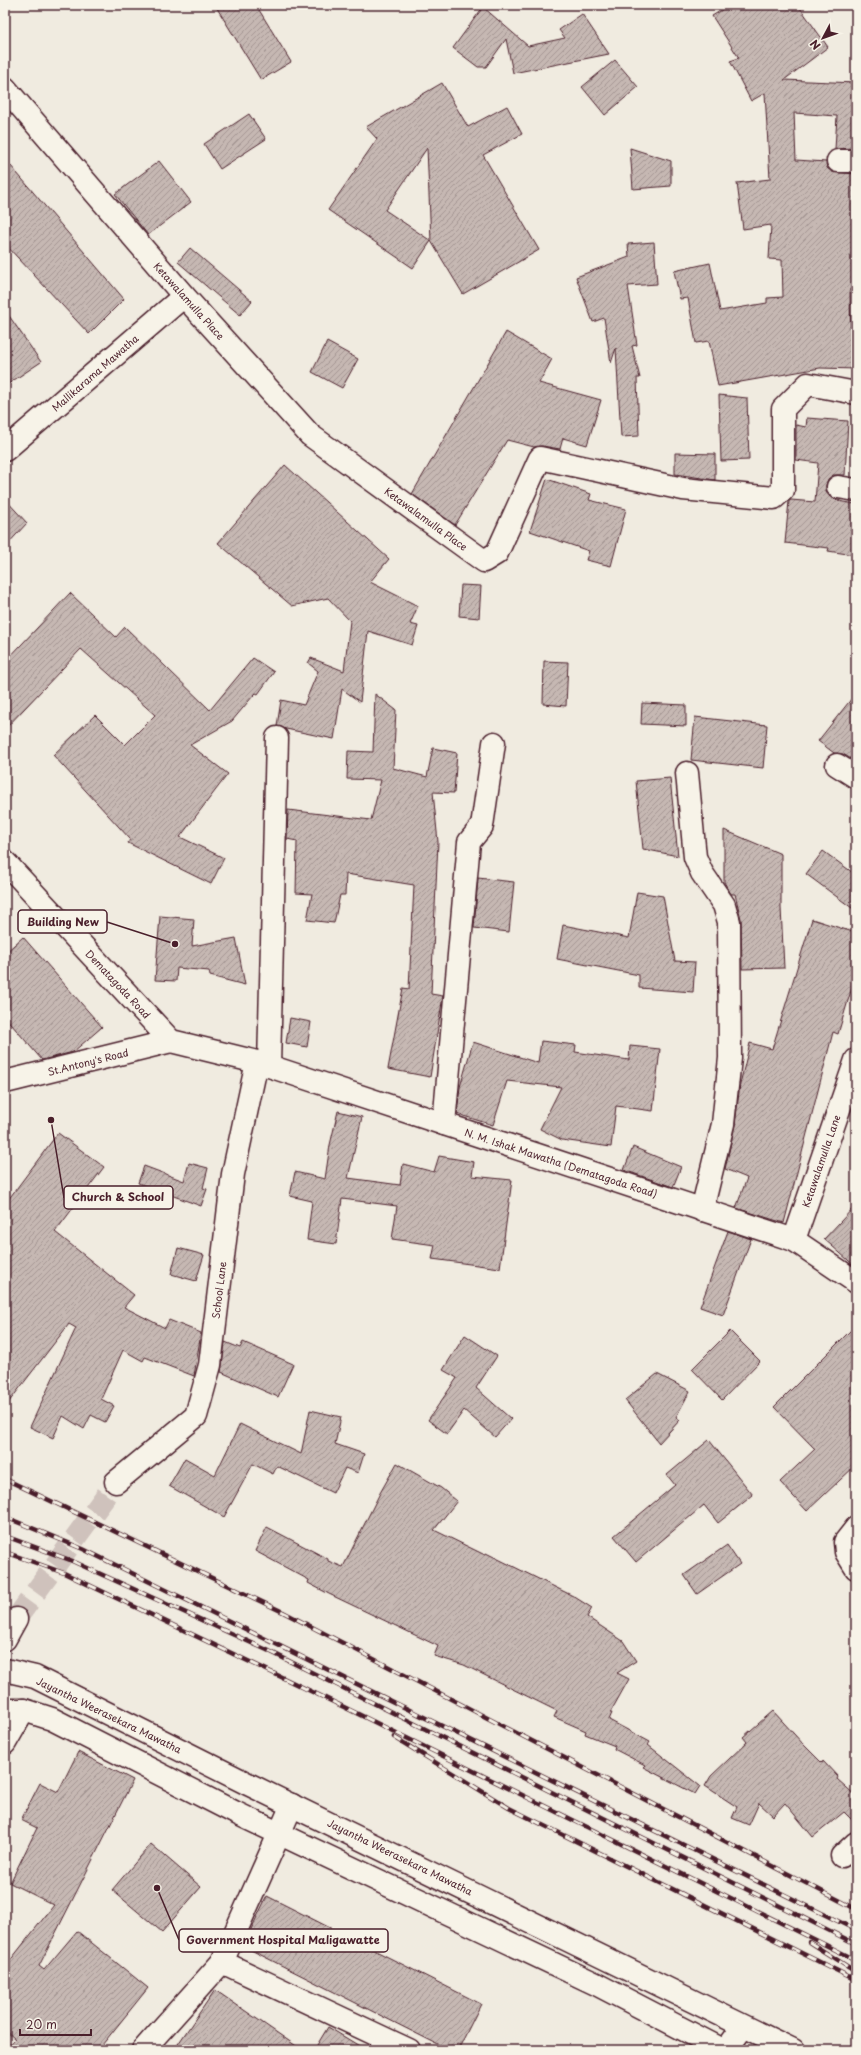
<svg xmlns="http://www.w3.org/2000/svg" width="861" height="2055" viewBox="0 0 861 2055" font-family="'Playpen Sans',sans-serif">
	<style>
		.building { fill: url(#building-hatch); stroke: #4a1f2b; fill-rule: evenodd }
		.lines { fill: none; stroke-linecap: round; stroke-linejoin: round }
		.minor-tunnel { stroke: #cfc2bc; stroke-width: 22; stroke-dasharray: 22 11; stroke-linecap: butt }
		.minor-casing { stroke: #4a1f2b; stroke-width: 25 }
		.secondary-casing { stroke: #4a1f2b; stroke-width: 25 }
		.minor { stroke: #f7f3e8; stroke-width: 22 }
		.secondary { stroke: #f7f3e8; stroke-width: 22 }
		.rail-casing { stroke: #4a1f2b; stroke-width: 4.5 }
		.rail { stroke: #f7f3e8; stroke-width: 3; stroke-dasharray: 9; stroke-linecap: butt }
		.labels { text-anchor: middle; stroke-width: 3.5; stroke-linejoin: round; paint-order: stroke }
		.street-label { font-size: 10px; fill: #4a1f2b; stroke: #f7f3e8 }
		.leader { fill: none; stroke: #4a1f2b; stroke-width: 1.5 }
		.callout-dot { fill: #4a1f2b; stroke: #f7f3e8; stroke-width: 1.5 }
		.callout { fill: #f7f3e8; stroke: #4a1f2b; stroke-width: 1.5 }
		.callout-label { font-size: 11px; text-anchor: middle; font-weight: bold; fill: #4a1f2b }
	</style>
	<defs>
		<pattern id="building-hatch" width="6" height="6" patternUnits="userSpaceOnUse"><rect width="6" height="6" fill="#c6b8b3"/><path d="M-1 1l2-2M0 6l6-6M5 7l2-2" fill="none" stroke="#a39592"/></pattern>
	</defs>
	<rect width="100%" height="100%" fill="#f0ebe0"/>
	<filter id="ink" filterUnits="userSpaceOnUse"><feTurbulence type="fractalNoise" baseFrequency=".025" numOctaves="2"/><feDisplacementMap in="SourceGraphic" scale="8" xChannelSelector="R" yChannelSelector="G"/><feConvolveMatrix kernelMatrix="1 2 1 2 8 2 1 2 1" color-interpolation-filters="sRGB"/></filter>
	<g filter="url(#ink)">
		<g class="building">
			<path d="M 215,5 L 256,5 L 291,62 L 261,80 Z"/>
			<path d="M 730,5 L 798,5 L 828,47 L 784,80 L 856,83 L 856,148 L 835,149 L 837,116 L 794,113 L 796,160 L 826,162 L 827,168 L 832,172 L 856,174 L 856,289 L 850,289 L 851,339 L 856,339 L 856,369 L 820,368 L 718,386 L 709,341 L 696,343 L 688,298 L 680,299 L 674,271 L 710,263 L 720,311 L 767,303 L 767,298 L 783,297 L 782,260 L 769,259 L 771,225 L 743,229 L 737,183 L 770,179 L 765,93 L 751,101 L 730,61 L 739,58 L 712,16 Z"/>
			<path d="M 483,7 L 528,46 L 565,38 L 559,30 L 582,14 L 609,54 L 513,73 L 506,39 L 486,67 L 478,67 L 453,48 Z"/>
			<path d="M 615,60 L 638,87 L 605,115 L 582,87 Z"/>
			<path d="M 442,83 L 468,127 L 507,106 L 522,134 L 483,155 L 539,250 L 463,294 L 431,241 L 413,268 L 328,210 L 377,139 L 366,127 ZM 427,148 L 431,241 L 385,210 Z"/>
			<path d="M 249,114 L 266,139 L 220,169 L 204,144 Z"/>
			<path d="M 630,148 L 671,161 L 671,186 L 633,189 Z"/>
			<path d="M 5,159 L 124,299 L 89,334 L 5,244 Z"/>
			<path d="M 159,161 L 191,202 L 148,235 L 115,194 Z"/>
			<path d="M 654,242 L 657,284 L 628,286 L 637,345 L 632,346 L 640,378 L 637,378 L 639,436 L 621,437 L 616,348 L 611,363 L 604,318 L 593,322 L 576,277 L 629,257 L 628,244 Z"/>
			<path d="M 190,248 L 252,301 L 240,315 L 178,262 Z"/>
			<path d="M 5,310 L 41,362 L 5,386 Z"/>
			<path d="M 506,332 L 552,359 L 539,383 L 601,400 L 587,445 L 563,438 L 560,449 L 542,446 L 534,447 L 507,440 L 455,525 L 412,494 Z"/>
			<path d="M 327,342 L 358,359 L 342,388 L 312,372 Z"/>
			<path d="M 719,395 L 747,398 L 749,460 L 721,461 Z"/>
			<path d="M 807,418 L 848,421 L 845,475 L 833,475 L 828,479 L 826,485 L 826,492 L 830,497 L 843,502 L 856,504 L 856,539 L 854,555 L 828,551 L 829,548 L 785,543 L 789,501 L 791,500 L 815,502 L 818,463 L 796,460 L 796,425 L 806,427 Z"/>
			<path d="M 675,453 L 715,454 L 715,480 L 675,474 Z"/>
			<path d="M 285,465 L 389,559 L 370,582 L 418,606 L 410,624 L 418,626 L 412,645 L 368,631 L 360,702 L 342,689 L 334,739 L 286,729 L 277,726 L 281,700 L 304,705 L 318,671 L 308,663 L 311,658 L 344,671 L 350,621 L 328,598 L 292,606 L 218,543 Z"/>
			<path d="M 547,479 L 591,494 L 589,500 L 626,509 L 611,566 L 586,560 L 589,551 L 530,531 Z"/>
			<path d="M 5,499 L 27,523 L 5,547 Z"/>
			<path d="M 461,585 L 481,586 L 479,618 L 459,616 Z"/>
			<path d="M 70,593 L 116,637 L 125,627 L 210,710 L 253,658 L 274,672 L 258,694 L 256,693 L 253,696 L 232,721 L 190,745 L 228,774 L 180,837 L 224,858 L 211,884 L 128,843 L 130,839 L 53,755 L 95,715 L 125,745 L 155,715 L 81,649 L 5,729 L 5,662 Z"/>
			<path d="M 544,661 L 568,662 L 566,706 L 543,704 Z"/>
			<path d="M 856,693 L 856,762 L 843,754 L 834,753 L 818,741 Z"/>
			<path d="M 375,694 L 396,710 L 393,768 L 427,777 L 433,748 L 457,753 L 454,793 L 433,792 L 438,842 L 431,994 L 443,996 L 430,1077 L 388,1069 L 403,988 L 409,989 L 414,885 L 346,874 L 345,895 L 340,895 L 334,923 L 307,920 L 312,894 L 296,893 L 297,841 L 287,839 L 288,810 L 371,820 L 381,780 L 347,779 L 348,751 L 373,752 Z"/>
			<path d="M 642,703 L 686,705 L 686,726 L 641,724 Z"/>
			<path d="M 695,717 L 767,725 L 763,768 L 691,760 Z"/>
			<path d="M 670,778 L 678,856 L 643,849 L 636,781 Z"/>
			<path d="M 724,830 L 781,854 L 781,908 L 784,968 L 742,969 L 741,919 L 735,894 L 731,894 L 724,882 Z"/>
			<path d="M 823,851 L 856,875 L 856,911 L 806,874 Z"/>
			<path d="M 478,878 L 514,882 L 509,932 L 474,928 Z"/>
			<path d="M 637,892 L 663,896 L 675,961 L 695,962 L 693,992 L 639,988 L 639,975 L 557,959 L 563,925 L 629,938 Z"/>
			<path d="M 160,916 L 194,919 L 192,946 L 236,938 L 245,985 L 210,976 L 209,971 L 177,968 L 176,981 L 155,980 Z"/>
			<path d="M 812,919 L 856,933 L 856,974 L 838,1034 L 833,1032 L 784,1223 L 736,1208 L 747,1178 L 725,1169 L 735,1125 L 740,1084 L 750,1043 L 772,1049 Z"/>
			<path d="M 23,937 L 102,1027 L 73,1052 L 42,1060 L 5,1017 L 5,953 Z"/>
			<path d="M 290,1018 L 311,1022 L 307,1047 L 286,1043 Z"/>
			<path d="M 541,1041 L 576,1045 L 575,1052 L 629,1060 L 630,1046 L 660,1049 L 653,1111 L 616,1106 L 611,1147 L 562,1140 L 540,1129 L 561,1087 L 507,1081 L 493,1125 L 457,1114 L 460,1087 L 473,1042 L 538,1063 Z"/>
			<path d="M 338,1111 L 362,1117 L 348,1178 L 400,1185 L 403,1164 L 434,1172 L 439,1156 L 474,1162 L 472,1176 L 512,1180 L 500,1268 L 432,1259 L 435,1245 L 392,1239 L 397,1206 L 342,1199 L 336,1244 L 307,1240 L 312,1201 L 290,1196 L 295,1172 L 325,1179 L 330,1145 Z"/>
			<path d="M 58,1133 L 104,1167 L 55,1232 L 134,1295 L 124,1307 L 165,1328 L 169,1320 L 201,1333 L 194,1376 L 145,1357 L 143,1361 L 123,1350 L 101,1399 L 114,1406 L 105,1422 L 91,1415 L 84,1429 L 63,1416 L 53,1438 L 30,1427 L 76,1328 L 69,1324 L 5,1407 L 5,1204 Z"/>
			<path d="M 633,1147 L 681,1167 L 673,1187 L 624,1170 Z"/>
			<path d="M 189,1163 L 208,1168 L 203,1188 L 207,1189 L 201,1206 L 138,1183 L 144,1166 L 184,1181 Z"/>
			<path d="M 856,1205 L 856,1267 L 824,1239 Z"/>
			<path d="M 728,1231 L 751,1239 L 723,1315 L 700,1307 Z"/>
			<path d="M 178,1248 L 204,1255 L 196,1281 L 171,1274 Z"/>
			<path d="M 856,1325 L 856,1465 L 807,1511 L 780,1482 L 815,1449 L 774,1407 Z"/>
			<path d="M 730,1331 L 760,1361 L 722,1400 L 692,1369 Z"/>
			<path d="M 465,1335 L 497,1356 L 476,1388 L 511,1419 L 495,1437 L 464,1410 L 447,1434 L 428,1420 L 457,1378 L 443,1370 Z"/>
			<path d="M 225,1342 L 240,1348 L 243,1342 L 293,1364 L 278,1397 L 221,1372 Z"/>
			<path d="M 657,1374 L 690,1391 L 676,1417 L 680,1420 L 659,1443 L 625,1400 Z"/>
			<path d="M 310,1410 L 341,1417 L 335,1444 L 364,1454 L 358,1473 L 345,1468 L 333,1493 L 277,1466 L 273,1474 L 253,1464 L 224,1517 L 169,1486 L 185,1458 L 215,1475 L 240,1424 L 301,1454 Z"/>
			<path d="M 709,1440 L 753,1495 L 718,1523 L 704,1505 L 636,1562 L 614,1536 L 675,1485 L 667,1475 Z"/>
			<path d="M 397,1463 L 441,1488 L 457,1501 L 434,1530 L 485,1555 L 486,1553 L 573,1596 L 592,1608 L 587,1617 L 623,1641 L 636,1661 L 617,1673 L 629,1679 L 610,1713 L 612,1713 L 609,1720 L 650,1742 L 648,1745 L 700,1786 L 695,1794 L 643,1767 L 645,1765 L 614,1749 L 615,1746 L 585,1734 L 586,1731 L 554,1717 L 557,1711 L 464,1665 L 434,1656 L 438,1646 L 329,1594 L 308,1583 L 309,1580 L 255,1551 L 267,1527 L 328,1559 L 328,1561 L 343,1567 L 380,1493 Z"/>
			<path d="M 727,1545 L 740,1564 L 697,1594 L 684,1575 Z"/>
			<path d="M 773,1711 L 804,1745 L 822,1763 L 823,1761 L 838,1777 L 837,1779 L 856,1796 L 856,1824 L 844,1812 L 813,1837 L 785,1803 L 773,1816 L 759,1803 L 749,1825 L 732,1818 L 737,1807 L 705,1786 L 711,1776 L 747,1742 L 743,1737 Z"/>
			<path d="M 78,1752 L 133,1780 L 39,1966 L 44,1970 L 77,1931 L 148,1988 L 98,2050 L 5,2050 L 15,2039 L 5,2030 L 5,1967 L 54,1905 L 10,1883 L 37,1828 L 21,1820 L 40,1783 L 58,1792 Z"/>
			<path d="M 151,1844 L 201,1887 L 162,1932 L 112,1890 Z"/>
			<path d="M 267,1896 L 481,2004 L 458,2050 L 449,2050 L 243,1946 Z"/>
			<path d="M 215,1990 L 302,2050 L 174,2050 Z"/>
			<path d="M 328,2027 L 366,2050 L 314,2050 Z"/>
		</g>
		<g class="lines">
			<path class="minor-tunnel" d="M 16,1619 L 116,1482"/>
			<g class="minor-casing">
				<g id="minor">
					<path d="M 5,88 L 184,296 L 310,435 L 484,561 L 497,553 L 540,458 L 683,489 L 774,498 L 783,490 L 783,409 L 808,384 L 856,393"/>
					<path d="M 838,161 L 856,161"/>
					<path d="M 5,450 L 184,296"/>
					<path d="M 838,487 L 856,490"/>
					<path d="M 837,765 L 856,777"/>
					<path d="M 687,773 L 695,857 L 702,873 L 724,905 L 729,922 L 730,1058 L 723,1124 L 702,1210"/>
					<path d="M 269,1066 L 277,738"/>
					<path d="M 5,1082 L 171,1041"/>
					<path d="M 444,1124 L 469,842 L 482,826 L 494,743"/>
					<path d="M 794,1240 L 856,1060"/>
					<path d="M 116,1482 L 196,1416 L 210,1365 L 233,1174 L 257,1062"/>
					<path d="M 856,1528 L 845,1542 L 846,1552 L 856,1568"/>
					<path d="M 5,1639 L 16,1619"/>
					<path d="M 5,1743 L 24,1710"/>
					<path d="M 842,1856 L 856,1843"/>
					<path d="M 222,1962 L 409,2050"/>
					<path d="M 143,2050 L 222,1962 L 292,1805"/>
					<path d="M 726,2050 L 743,2027"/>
				</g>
			</g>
			<g class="secondary-casing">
				<g id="secondary">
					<path d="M 5,862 L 171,1041 L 257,1062 L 794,1240 L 856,1282"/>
					<path d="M 5,1670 L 35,1677 L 248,1784 L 793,2050"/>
					<path d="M 5,1710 L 24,1710 L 52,1719 L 234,1812 L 596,1984 L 723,2050"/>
				</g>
			</g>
			<use href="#minor" class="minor"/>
			<use href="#secondary" class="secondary"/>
			<g class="rail-casing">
				<g id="rail">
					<path d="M 5,1479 L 283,1612 L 856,1909"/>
					<path d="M 5,1517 L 83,1549 L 856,1930"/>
					<path d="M 5,1536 L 70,1560 L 267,1650 L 856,1944"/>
					<path d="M 5,1552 L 64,1573 L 348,1709 L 856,1960"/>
					<path d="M 394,1737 L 509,1808 L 856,1980"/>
					<path d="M 809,1942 L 856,1972"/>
				</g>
			</g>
			<use href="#rail" class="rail"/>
		</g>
	</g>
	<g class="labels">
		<g class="street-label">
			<text transform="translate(189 301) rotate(48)" y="4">Ketawalamulla Place</text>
			<text transform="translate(95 373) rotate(-41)" y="4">Mallikarama Mawatha</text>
			<text transform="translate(426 519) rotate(36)" y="4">Ketawalamulla Place</text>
			<text transform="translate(118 984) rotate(47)" y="4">Dematagoda Road</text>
			<text transform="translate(88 1062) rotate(-14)" y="4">St.Antony's Road</text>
			<text transform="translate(821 1161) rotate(-71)" y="4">Ketawalamulla Lane</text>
			<text transform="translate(561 1163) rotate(18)" y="4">N. M. Ishak Mawatha (Dematagoda Road)</text>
			<text transform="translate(219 1290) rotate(-83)" y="4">School Lane</text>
			<text transform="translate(109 1715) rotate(26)" y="4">Jayantha Weerasekara Mawatha</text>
			<text transform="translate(400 1857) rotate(26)" y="4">Jayantha Weerasekara Mawatha</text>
		</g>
	</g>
	<path class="leader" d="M175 944L107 922M51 1120L64 1198M157 1888L179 1940"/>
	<g class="callout-dot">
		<circle cx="175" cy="944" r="4"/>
		<circle cx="51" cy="1120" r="4"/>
		<circle cx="157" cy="1888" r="4"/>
	</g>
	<g class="callout">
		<rect x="18" y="910" width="89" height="23" rx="4"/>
		<rect x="64" y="1186" width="109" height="23" rx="4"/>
		<rect x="179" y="1929" width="209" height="23" rx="4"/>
	</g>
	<g class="callout-label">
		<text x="63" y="926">Building New</text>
		<text x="118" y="1201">Church &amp; School</text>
		<text x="283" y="1944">Government Hospital Maligawatte</text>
	</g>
	<rect width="861" height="2055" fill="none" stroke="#f7f3e8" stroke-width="20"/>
	<rect x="10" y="10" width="841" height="2035" fill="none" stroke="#4a1f2b" stroke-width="1.5" filter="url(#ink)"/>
	<g transform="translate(823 38) rotate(229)" stroke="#f7f3e8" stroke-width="3" paint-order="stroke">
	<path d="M0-3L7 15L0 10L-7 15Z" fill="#4a1f2b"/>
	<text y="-6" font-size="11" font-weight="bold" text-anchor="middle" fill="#4a1f2b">N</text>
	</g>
	<path d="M20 2029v6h71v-6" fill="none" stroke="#4a1f2b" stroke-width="2"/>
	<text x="26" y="2029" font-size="12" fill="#4a1f2b" stroke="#f7f3e8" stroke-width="3" paint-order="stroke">20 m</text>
</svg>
